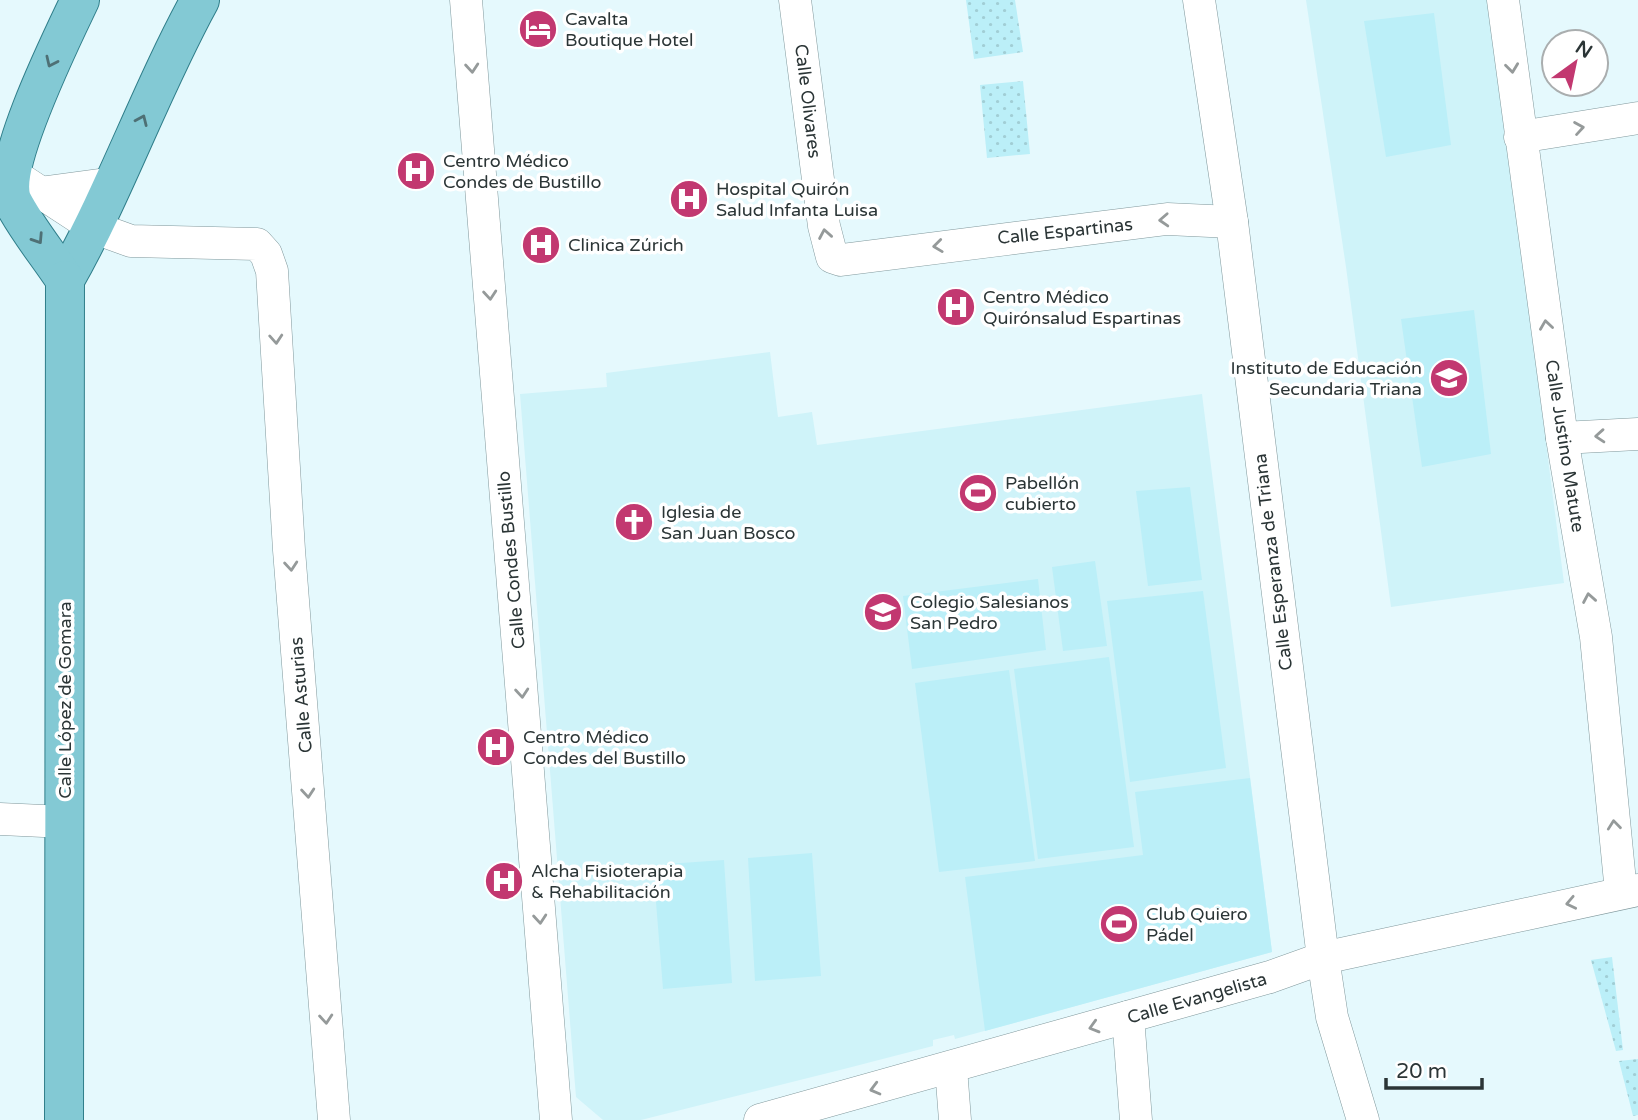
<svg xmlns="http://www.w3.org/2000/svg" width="1638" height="1120" viewBox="0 0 1638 1120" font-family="'Varela Round',sans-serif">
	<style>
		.built { fill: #cff3f9 }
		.grass { fill: url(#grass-dots) }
		.pitch { fill: #bbeff8 }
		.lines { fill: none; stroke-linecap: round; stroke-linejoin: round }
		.minor-casing { stroke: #80989c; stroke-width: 33 }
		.primary-casing { stroke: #2f7e8a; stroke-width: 40 }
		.minor { stroke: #fff; stroke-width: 32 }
		.primary { stroke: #83c9d4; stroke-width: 38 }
		.oneway { stroke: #4e7075 }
		.oneway2 { stroke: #959a9a }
		.labels { text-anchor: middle; stroke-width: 7; stroke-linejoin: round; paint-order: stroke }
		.poi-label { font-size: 18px; fill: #2b3536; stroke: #fff; text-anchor: start }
		.street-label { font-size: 18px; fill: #2b3536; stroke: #fff }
	</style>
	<defs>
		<pattern id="grass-dots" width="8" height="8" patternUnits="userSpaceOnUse" patternTransform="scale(1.75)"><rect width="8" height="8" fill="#bbeff8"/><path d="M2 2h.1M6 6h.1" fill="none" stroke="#a1ced5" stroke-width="1.8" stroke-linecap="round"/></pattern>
	</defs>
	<rect width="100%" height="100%" fill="#e5f9fd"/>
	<g class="built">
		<path d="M 1306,0 L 1489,0 L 1564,583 L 1391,607 L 1346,267 Z"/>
		<path d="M 770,352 L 778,417 L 812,412 L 817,445 L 1202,394 L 1272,952 L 955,1039 L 954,1035 L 933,1040 L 933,1046 L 844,1069 L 641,1120 L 603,1120 L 576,1097 L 520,394 L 607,387 L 606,373 Z"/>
	</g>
	<g class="grass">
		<path d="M 966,0 L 1015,0 L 1023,52 L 974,59 Z"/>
		<path d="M 1023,81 L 1030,154 L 987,158 L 980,85 Z"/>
		<path d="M 1612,957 L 1623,1050 L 1616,1051 L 1591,960 Z"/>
		<path d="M 1638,1059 L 1638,1115 L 1633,1116 L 1619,1061 Z"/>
	</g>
	<g class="pitch">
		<path d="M 1434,13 L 1451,145 L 1386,157 L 1364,21 Z"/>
		<path d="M 1474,310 L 1491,454 L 1422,467 L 1401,319 Z"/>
		<path d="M 1190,487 L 1202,580 L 1148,586 L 1136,491 Z"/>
		<path d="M 1095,561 L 1107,646 L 1063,651 L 1052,567 Z"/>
		<path d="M 1038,579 L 1046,650 L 912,669 L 903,596 Z"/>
		<path d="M 1203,591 L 1226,768 L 1130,782 L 1107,601 Z"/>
		<path d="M 1109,657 L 1134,847 L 1038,859 L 1014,669 Z"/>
		<path d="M 1009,670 L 1035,861 L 939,872 L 915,683 Z"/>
		<path d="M 1250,778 L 1272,952 L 985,1031 L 965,877 L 1143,855 L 1135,792 Z"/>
		<path d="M 812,853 L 821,976 L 755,981 L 748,858 Z"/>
		<path d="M 724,860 L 732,983 L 663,989 L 653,865 Z"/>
	</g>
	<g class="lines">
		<g class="minor-casing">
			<g id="minor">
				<path d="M 466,0 L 556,1120"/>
				<path d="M 795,0 L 824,226 L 832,257 L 841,260 L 1167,219 L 1232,222"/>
				<path d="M 1199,0 L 1232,222 L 1323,958 L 1332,1017 L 1363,1120"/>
				<path d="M 1503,0 L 1562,438 L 1596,637 L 1621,892"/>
				<path d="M 1520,137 L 1638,118"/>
				<path d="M 0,166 L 95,228 L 131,241 L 257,244 L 266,254 L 272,271 L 289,550 L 334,1120"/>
				<path d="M 32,194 L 114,183"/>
				<path d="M 1562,438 L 1638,434"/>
				<path d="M 0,819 L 65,822"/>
				<path d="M 1128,1017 L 1136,1120"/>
				<path d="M 951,1068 L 955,1120"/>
				<path d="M 760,1120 L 1270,977 L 1323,958 L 1638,890"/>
			</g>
		</g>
		<g class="primary-casing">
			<g id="primary">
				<path d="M 65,280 C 116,190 150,91 200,0"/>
				<path d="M 65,280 C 48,254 26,228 12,200 C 0,163 62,38 80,0"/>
				<path d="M 64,1120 L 65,280"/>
			</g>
		</g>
		<use href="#minor" class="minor"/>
		<use href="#primary" class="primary"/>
	</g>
	<defs><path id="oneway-chevron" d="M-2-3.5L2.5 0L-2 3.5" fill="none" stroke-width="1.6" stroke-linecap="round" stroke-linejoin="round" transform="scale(1.75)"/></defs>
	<g class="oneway">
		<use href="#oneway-chevron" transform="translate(51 62) rotate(115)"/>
		<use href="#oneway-chevron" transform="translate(142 120) rotate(-66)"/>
		<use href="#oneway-chevron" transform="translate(38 239) rotate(57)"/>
	</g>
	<g class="oneway2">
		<use href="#oneway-chevron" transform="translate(472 68) rotate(85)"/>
		<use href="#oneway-chevron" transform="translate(1512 68) rotate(83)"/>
		<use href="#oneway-chevron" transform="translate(1579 128) rotate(-9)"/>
		<use href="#oneway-chevron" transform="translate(1164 220) rotate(177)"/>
		<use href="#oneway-chevron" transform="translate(825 234) rotate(-100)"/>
		<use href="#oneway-chevron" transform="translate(938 246) rotate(173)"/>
		<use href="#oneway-chevron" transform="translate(490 295) rotate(85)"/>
		<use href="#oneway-chevron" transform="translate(1546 325) rotate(-98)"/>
		<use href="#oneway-chevron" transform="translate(276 339) rotate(86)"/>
		<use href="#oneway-chevron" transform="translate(1600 436) rotate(176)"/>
		<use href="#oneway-chevron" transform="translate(291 566) rotate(85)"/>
		<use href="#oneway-chevron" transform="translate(1589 598) rotate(-100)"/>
		<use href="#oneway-chevron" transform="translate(522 693) rotate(85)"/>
		<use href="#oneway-chevron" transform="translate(308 793) rotate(85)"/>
		<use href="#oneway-chevron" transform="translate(1614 825) rotate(-96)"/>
		<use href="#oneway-chevron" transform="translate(1571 903) rotate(168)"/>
		<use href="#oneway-chevron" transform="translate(540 919) rotate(85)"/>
		<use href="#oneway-chevron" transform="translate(326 1019) rotate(85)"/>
		<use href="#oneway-chevron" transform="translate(1094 1027) rotate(164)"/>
		<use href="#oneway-chevron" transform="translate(875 1089) rotate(165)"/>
	</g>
	<defs>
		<g id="hotel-disc" transform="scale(2.0125)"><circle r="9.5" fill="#c23870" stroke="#fff"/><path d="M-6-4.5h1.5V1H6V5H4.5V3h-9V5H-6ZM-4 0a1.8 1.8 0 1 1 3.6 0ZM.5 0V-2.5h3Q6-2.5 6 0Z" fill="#fff"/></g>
		<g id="hospital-disc" transform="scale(2.0125)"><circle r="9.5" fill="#c23870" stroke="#fff"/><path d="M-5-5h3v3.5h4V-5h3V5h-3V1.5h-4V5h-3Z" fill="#fff"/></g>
		<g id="school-disc" transform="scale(2.0125)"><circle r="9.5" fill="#c23870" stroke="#fff"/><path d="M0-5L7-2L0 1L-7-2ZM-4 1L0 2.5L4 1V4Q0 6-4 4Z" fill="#fff"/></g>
		<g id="stadium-disc" transform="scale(2.0125)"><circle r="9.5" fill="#c23870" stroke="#fff"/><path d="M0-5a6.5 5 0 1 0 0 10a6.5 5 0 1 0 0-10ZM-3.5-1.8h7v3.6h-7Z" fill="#fff"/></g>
		<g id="church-disc" transform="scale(2.0125)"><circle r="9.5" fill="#c23870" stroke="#fff"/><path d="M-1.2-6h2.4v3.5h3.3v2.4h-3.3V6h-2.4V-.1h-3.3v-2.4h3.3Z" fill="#fff"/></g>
	</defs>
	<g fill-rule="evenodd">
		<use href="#hotel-disc" x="538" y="29"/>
		<use href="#hospital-disc" x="416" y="171"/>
		<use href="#hospital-disc" x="689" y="199"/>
		<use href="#hospital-disc" x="541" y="245"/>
		<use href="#hospital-disc" x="956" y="307"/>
		<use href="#school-disc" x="1449" y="378"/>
		<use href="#stadium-disc" x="978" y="493"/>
		<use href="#church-disc" x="634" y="522"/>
		<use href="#school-disc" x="883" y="612"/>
		<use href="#hospital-disc" x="496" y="747"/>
		<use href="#hospital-disc" x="504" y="881"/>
		<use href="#stadium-disc" x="1119" y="924"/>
	</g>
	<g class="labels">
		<g class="poi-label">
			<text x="565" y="25">Cavalta<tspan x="565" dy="21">Boutique Hotel</tspan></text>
			<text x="443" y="167">Centro Médico<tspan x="443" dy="21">Condes de Bustillo</tspan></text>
			<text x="716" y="195">Hospital Quirón<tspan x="716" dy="21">Salud Infanta Luisa</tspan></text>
			<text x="568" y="251">Clinica Zúrich</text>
			<text x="983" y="303">Centro Médico<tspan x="983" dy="21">Quirónsalud Espartinas</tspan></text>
			<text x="1422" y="374" text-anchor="end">Instituto de Educación<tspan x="1422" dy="21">Secundaria Triana</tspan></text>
			<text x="1005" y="489">Pabellón<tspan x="1005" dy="21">cubierto</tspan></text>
			<text x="661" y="518">Iglesia de<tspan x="661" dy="21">San Juan Bosco</tspan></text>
			<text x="910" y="608">Colegio Salesianos<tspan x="910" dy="21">San Pedro</tspan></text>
			<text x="523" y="743">Centro Médico<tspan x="523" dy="21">Condes del Bustillo</tspan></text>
			<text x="531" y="877">Alcha Fisioterapia<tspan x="531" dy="21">&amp; Rehabilitación</tspan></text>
			<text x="1146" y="920">Club Quiero<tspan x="1146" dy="21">Pádel</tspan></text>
		</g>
		<g class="street-label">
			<text transform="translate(808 101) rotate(83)" y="6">Calle Olivares</text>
			<text transform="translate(1065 231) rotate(-6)" y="6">Calle Espartinas</text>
			<text transform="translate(1565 446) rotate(81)" y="6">Calle Justino Matute</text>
			<text transform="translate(511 560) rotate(-95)" y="6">Calle Condes Bustillo</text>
			<text transform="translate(1273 562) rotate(-97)" y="6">Calle Esperanza de Triana</text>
			<text transform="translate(301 695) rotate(-95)" y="6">Calle Asturias</text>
			<text transform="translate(65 700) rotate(-90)" y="6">Calle López de Gomara</text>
			<text transform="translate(1197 998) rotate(-16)" y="6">Calle Evangelista</text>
		</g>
	</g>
	<g transform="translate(1575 63) rotate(33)"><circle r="33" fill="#ffffff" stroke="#aaaeaf" stroke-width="2"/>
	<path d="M0-5L12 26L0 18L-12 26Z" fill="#c23870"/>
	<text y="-10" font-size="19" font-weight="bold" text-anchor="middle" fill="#2b3536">N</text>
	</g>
	<path d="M1386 1078v10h96v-10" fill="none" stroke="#2b3536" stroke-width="3.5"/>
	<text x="1396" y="1078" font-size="21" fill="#2b3536" stroke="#ffffff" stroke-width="5" paint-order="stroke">20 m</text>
</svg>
